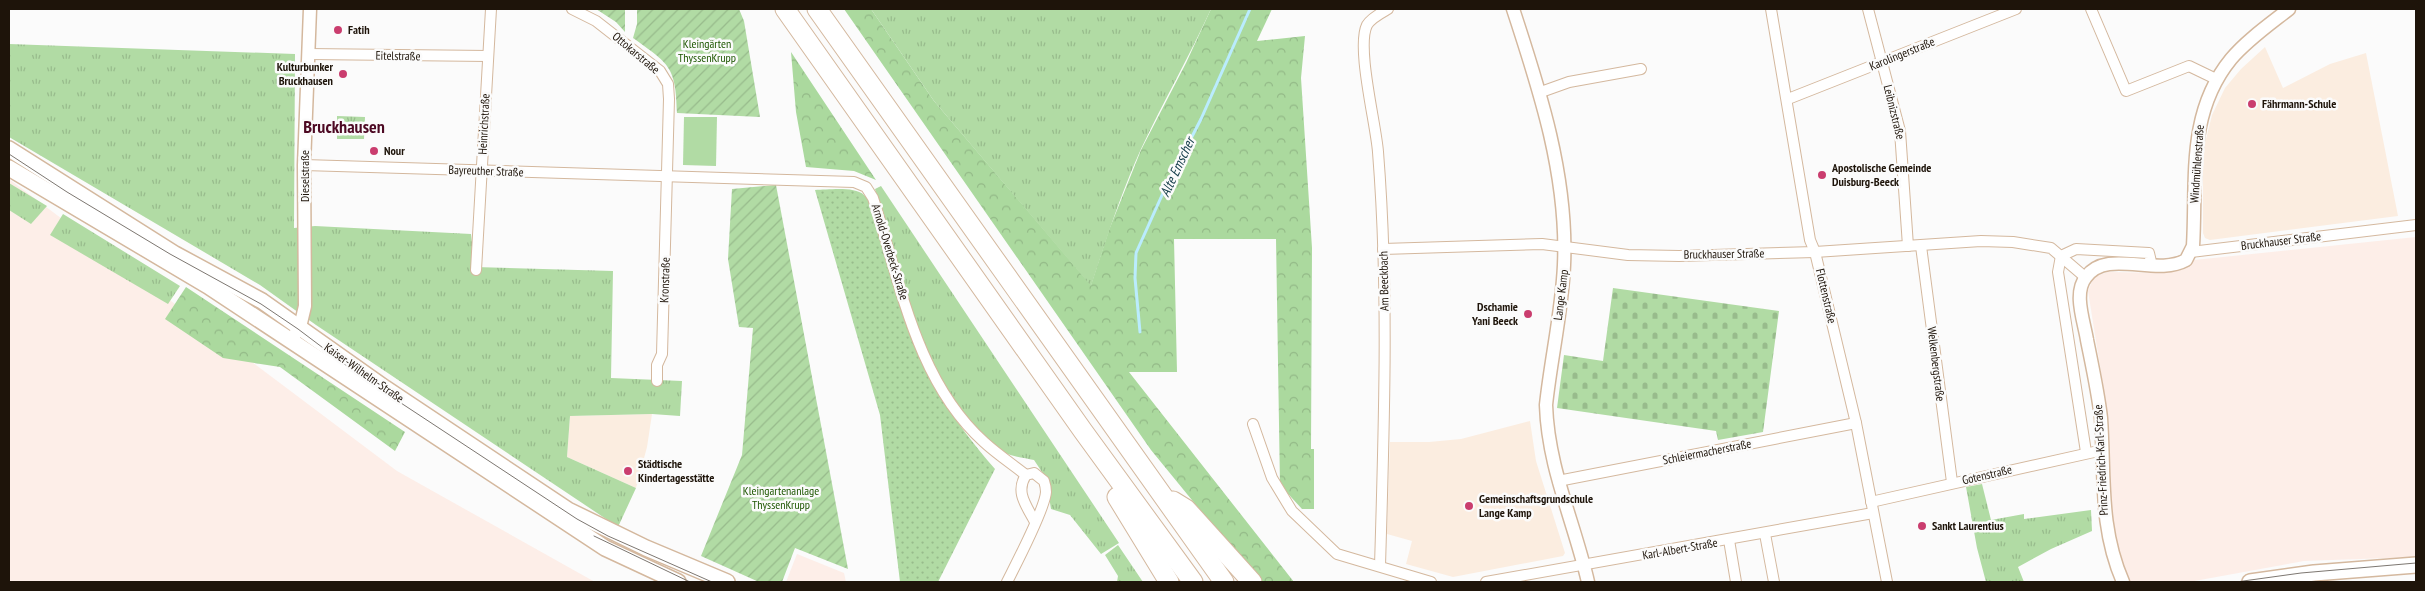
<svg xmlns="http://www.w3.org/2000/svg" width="2425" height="591" viewBox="0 0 2425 591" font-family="'PT Sans Narrow',sans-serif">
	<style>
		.built { fill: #fbede0 }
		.industrial { fill: #fdeee8 }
		.grass { fill: url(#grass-dots) }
		.forest { fill: url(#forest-crowns) }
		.cemetery { fill: url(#cemetery-stones) }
		.park { fill: url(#park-tufts) }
		.garden { fill: url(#garden-furrows) }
		.pitch { fill: #b1dba4 }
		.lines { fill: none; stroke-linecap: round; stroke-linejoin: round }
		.stream { stroke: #baecfe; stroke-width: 3 }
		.minor-casing { stroke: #d4b89e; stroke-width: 12 }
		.tertiary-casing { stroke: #d4b89e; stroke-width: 15 }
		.secondary-casing { stroke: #d4b89e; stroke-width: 18 }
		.motorway-casing { stroke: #d4b89e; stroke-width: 21 }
		.minor { stroke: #fff; stroke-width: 10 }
		.tertiary { stroke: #fff; stroke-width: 12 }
		.secondary { stroke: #fff; stroke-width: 15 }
		.motorway { stroke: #fff; stroke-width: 19 }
		.tram { stroke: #7d7771; stroke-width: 1 }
		.poi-dot { fill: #ca3d6e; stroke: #fbfbfb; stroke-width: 2 }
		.labels { text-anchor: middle; stroke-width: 5; stroke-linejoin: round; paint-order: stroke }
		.poi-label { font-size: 12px; font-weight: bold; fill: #1e140a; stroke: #fbfbfb; text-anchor: start }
		.park-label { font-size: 12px; fill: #1e5702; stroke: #fbfbfb }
		.street-label { font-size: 12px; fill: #1e140a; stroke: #fbfbfb }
		.water-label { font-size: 14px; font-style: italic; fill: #19414d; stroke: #fbfbfb }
		.district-label { font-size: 18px; font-weight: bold; fill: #4d0923; stroke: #fbfbfb }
	</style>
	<defs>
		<pattern id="grass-dots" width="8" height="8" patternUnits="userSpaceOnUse" patternTransform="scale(1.25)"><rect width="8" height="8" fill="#b1dba4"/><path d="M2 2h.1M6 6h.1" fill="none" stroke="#98bb8c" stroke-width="1.8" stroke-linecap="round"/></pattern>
		<pattern id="forest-crowns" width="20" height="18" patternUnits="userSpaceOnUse" patternTransform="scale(1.25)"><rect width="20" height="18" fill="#abd99e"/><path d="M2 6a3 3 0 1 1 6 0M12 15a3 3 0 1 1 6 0" fill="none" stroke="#93b987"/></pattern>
		<pattern id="cemetery-stones" width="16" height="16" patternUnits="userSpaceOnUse" patternTransform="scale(1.25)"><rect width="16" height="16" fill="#b1dba4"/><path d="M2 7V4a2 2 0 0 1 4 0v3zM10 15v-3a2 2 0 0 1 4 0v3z" fill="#98bb8c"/></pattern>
		<pattern id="park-tufts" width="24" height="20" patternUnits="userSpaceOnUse" patternTransform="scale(1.25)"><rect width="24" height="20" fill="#b1dba4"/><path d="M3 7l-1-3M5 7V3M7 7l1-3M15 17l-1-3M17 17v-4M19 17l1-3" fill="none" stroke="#98bb8c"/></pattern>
		<pattern id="garden-furrows" width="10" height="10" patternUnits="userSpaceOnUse" patternTransform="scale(1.25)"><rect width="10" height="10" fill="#b1dba4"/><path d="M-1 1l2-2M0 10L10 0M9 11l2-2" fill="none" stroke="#98bb8c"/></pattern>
	</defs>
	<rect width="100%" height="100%" fill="#fbfbfb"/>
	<g class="built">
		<path d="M 2265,47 L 2283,88 L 2330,64 L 2366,53 L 2398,216 L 2210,240 L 2205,238 L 2203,233 L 2203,151 L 2212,115 L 2225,88 L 2241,69 Z"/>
		<path d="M 652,414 L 647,447 L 636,488 L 567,457 L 570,416 Z"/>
		<path d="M 1530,421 L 1536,461 L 1565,553 L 1563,556 L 1453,577 L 1406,564 L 1412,541 L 1387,534 L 1390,442 L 1429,442 L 1461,439 Z"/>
	</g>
	<g class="industrial">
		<path d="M 9,179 L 397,471 L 595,582 L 9,582 Z"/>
		<path d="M 2416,237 L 2416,557 L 2304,561 L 2189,582 L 2127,582 L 2116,557 L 2111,515 L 2109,422 L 2088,291 L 2094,277 L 2108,272 L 2165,273 L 2185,269 L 2194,260 Z"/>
		<path d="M 797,554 L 844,573 L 846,582 L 786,582 Z"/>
	</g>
	<path class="grass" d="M 815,190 C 828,190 854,186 864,195 C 881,210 895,295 905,321 C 926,379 954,422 995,469 L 938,582 L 900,582 L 880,415 Z"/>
	<g class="forest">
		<path d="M 844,9 L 871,9 L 934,101 L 1091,285 L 1109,230 L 1141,150 L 1186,63 L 1211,9 L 1272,9 L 1257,41 L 1305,36 L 1301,78 L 1312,248 L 1311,449 L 1314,449 L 1314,509 L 1302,509 L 1280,485 L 1276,239 L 1174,239 L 1177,372 L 1129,372 L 1294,582 L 1259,582 L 1151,450 Z"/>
		<path d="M 791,52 L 876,180 L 854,171 L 806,167 L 796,112 Z"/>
		<path d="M 186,287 L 405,432 L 395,451 L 280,367 L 223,358 L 165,319 Z"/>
	</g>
	<path class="cemetery" d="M 1613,288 L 1779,311 L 1763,432 L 1718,440 L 1716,431 L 1557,408 L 1564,355 L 1603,361 Z"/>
	<g class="park">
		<path d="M 871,9 L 1211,9 C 1189,57 1163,102 1141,149 C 1121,193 1106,240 1091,286 L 934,101 Z"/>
		<path d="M 9,44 L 295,54 L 294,228 L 315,226 L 471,234 L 475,267 L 613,271 L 611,378 L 682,381 L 680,416 L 652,414 L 570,416 L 567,457 L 636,488 L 618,527 L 316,325 L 260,285 L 9,137 Z"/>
		<path d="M 337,116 L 365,117 L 364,139 L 337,139 Z"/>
		<path d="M 9,183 L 47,206 L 31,224 L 9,210 Z"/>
		<path d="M 881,186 L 1119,543 L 1101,554 L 1070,515 L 1051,509 L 1046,478 L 1034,460 C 1025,458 1012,457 1004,452 C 929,407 898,269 875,189 Z"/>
		<path d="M 63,214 L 180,286 L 168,304 L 50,235 Z"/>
		<path d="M 1982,484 L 1991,520 L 2024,514 L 2024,519 L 2091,510 L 2092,531 L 2051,549 L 2018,567 L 2024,582 L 1986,582 L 1977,548 L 1966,487 Z"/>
		<path d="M 1118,545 L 1143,582 L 1117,582 L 1118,576 L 1105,555 Z"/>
	</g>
	<g class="garden">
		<path d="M 596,9 L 625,9 L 625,32 L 616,22 Z"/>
		<path d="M 637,9 L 739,9 L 744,21 L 760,117 L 677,113 C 676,66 669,64 633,38 L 637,24 Z"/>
		<path d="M 776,185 L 848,569 L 795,548 L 782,582 L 759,582 L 701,556 L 742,455 L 753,328 L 739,327 L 728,259 L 732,189 Z"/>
	</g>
	<path class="pitch" d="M 684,117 L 717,117 L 716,166 L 683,165 Z"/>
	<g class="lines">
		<path class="stream" d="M 1140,332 L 1135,278 L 1136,253 L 1163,193 L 1201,119 L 1250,9"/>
		<g class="minor-casing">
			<g id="minor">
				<path d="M 572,9 L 596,21 L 660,71 L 668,84 L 669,99 L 662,354 L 657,365 L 657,381"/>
				<path d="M 1771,9 L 1810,240 L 1815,252 L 1856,423 L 1887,582"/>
				<path d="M 1868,9 L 1900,131 L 1908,246"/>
				<path d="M 2091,9 L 2126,91 L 2189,66 L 2216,79"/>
				<path d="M 308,54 L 488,56"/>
				<path d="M 1541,92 L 1569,82 L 1641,69"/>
				<path d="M 1788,99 L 2016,9"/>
				<path d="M 304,165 L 854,182 L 866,187 L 873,198 C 900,281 916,381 984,442 C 997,454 1012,464 1026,475"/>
				<path d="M 1921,246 L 1952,482"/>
				<path d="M 1383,249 L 1542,244 L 1628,255 L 1679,256 L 1815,252 L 1981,241 L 2013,242 L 2051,248 L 2085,277"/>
				<path d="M 2191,252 L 2416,225"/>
				<path d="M 476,270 L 491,9"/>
				<path d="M 1253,424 L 1272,478 L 1292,511 L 1337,554 L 1431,582"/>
				<path d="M 2086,452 L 2058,272 L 2061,256 L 2076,249 L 2149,253 L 2152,266"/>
				<path d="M 1558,481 L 1856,423"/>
				<path d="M 1871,502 L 2103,450"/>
				<path d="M 1765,534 L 1774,582"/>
				<path d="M 1729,540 L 1736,582"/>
				<path d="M 1380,566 C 1384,428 1389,290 1378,152 C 1376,124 1356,47 1367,25 C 1371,18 1381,13 1388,9"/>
				<path d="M 1007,582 C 1016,564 1045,509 1046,492 C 1046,489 1045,484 1044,481 L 1034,473 L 1026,475 C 1015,492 1026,505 1035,522"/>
				<path d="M 1486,582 L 1873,513"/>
			</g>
		</g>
		<g class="tertiary-casing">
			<g id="tertiary">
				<path d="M 1513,9 C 1540,91 1568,177 1564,265 C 1562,312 1551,358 1546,405 C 1548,468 1574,521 1588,582"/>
				<path d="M 291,340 L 300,327 L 305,306 L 304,165 L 310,9"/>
				<path d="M 2123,582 C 2099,527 2105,476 2101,418 C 2098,392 2092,365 2087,340 C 2084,321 2073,293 2086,277 C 2107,248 2156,277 2186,260 L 2193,246 C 2197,181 2186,114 2231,59 C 2247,40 2270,24 2289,9"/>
			</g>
		</g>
		<g class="secondary-casing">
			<g id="secondary">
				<path d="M 9,149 L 175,254 L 262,301 L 385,388 L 568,510 L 646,548 L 727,582"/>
				<path d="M 9,168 L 208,286 L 605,548 L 678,582"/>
				<path d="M 2250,582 L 2314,573 L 2416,565"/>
			</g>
		</g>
		<g class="motorway-casing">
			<g id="motorway">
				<path d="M 785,9 L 1083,431 L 1193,582"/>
				<path d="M 817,9 L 1224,582"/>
				<path d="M 1117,497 L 1169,582"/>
				<path d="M 1173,501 L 1186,509 L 1252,582"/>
			</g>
		</g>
		<use href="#minor" class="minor"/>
		<use href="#tertiary" class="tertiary"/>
		<use href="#secondary" class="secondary"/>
		<use href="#motorway" class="motorway"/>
		<g class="tram">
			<path d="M 9,154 L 67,192 L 170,254 L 261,304 L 298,329 L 363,378 L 577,519 L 608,536 L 712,582"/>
			<path d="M 594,536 L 690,582"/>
			<path d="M 2236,582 L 2301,573 L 2416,563"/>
		</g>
	</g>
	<g class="poi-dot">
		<circle cx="338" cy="30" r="5"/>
		<circle cx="343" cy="74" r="5"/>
		<circle cx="2252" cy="104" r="5"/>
		<circle cx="374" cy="151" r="5"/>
		<circle cx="1822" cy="175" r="5"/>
		<circle cx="1528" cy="314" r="5"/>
		<circle cx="628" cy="471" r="5"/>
		<circle cx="1469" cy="506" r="5"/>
		<circle cx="1922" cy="526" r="5"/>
	</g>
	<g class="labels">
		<g class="poi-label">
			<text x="348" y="34">Fatih</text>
			<text x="333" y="71" text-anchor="end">Kulturbunker<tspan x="333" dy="14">Bruckhausen</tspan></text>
			<text x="2262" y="108">Fährmann-Schule</text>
			<text x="384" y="155">Nour</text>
			<text x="1832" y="172">Apostolische Gemeinde<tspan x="1832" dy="14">Duisburg-Beeck</tspan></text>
			<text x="1518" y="311" text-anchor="end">Dschamie<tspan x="1518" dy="14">Yani Beeck</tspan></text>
			<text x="638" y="468">Städtische<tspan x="638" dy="14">Kindertagesstätte</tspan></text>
			<text x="1479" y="503">Gemeinschaftsgrundschule<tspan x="1479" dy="14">Lange Kamp</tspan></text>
			<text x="1932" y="530">Sankt Laurentius</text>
		</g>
		<g class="park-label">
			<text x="707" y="48">Kleingärten<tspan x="707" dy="14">ThyssenKrupp</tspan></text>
			<text x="781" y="495">Kleingartenanlage<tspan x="781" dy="14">ThyssenKrupp</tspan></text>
		</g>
		<g class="street-label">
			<text transform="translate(636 53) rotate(40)" y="4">Ottokarstraße</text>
			<text transform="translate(1902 54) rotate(-22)" y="4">Karolingerstraße</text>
			<text transform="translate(398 56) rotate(1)" y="4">Eitelstraße</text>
			<text transform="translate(1894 112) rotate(76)" y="4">Leibnizstraße</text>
			<text transform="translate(484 124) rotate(-87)" y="4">Heinrichstraße</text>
			<text transform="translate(2197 164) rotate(-86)" y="4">Windmühlenstraße</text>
			<text transform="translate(486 171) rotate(2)" y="4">Bayreuther Straße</text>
			<text transform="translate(305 176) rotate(-90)" y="4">Dieselstraße</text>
			<text transform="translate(2281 241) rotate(-7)" y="4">Bruckhauser Straße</text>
			<text transform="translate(890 252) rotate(73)" y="4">Arnold-Overbeck-Straße</text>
			<text transform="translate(1724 254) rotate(-1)" y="4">Bruckhauser Straße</text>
			<text transform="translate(665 280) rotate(-88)" y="4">Kronstraße</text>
			<text transform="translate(1384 281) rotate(-91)" y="4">Am Beeckbach</text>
			<text transform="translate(1561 295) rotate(-83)" y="4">Lange Kamp</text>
			<text transform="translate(1826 296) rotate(77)" y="4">Flottenstraße</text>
			<text transform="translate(1936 364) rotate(83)" y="4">Welkenbergstraße</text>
			<text transform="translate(364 373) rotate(35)" y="4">Kaiser-Wilhelm-Straße</text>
			<text transform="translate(1707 452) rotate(-11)" y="4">Schleiermacherstraße</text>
			<text transform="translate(2101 460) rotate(-93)" y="4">Prinz-Friedrich-Karl-Straße</text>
			<text transform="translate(1987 475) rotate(-13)" y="4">Gotenstraße</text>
			<text transform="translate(1680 549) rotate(-10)" y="4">Karl-Albert-Straße</text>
		</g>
		<g class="water-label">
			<text transform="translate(1177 167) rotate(-65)" y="5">Alte Emscher</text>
		</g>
		<g class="district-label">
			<text x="344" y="133">Bruckhausen</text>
		</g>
	</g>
	<rect width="2425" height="591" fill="none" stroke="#1e140a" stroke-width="20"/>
</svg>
